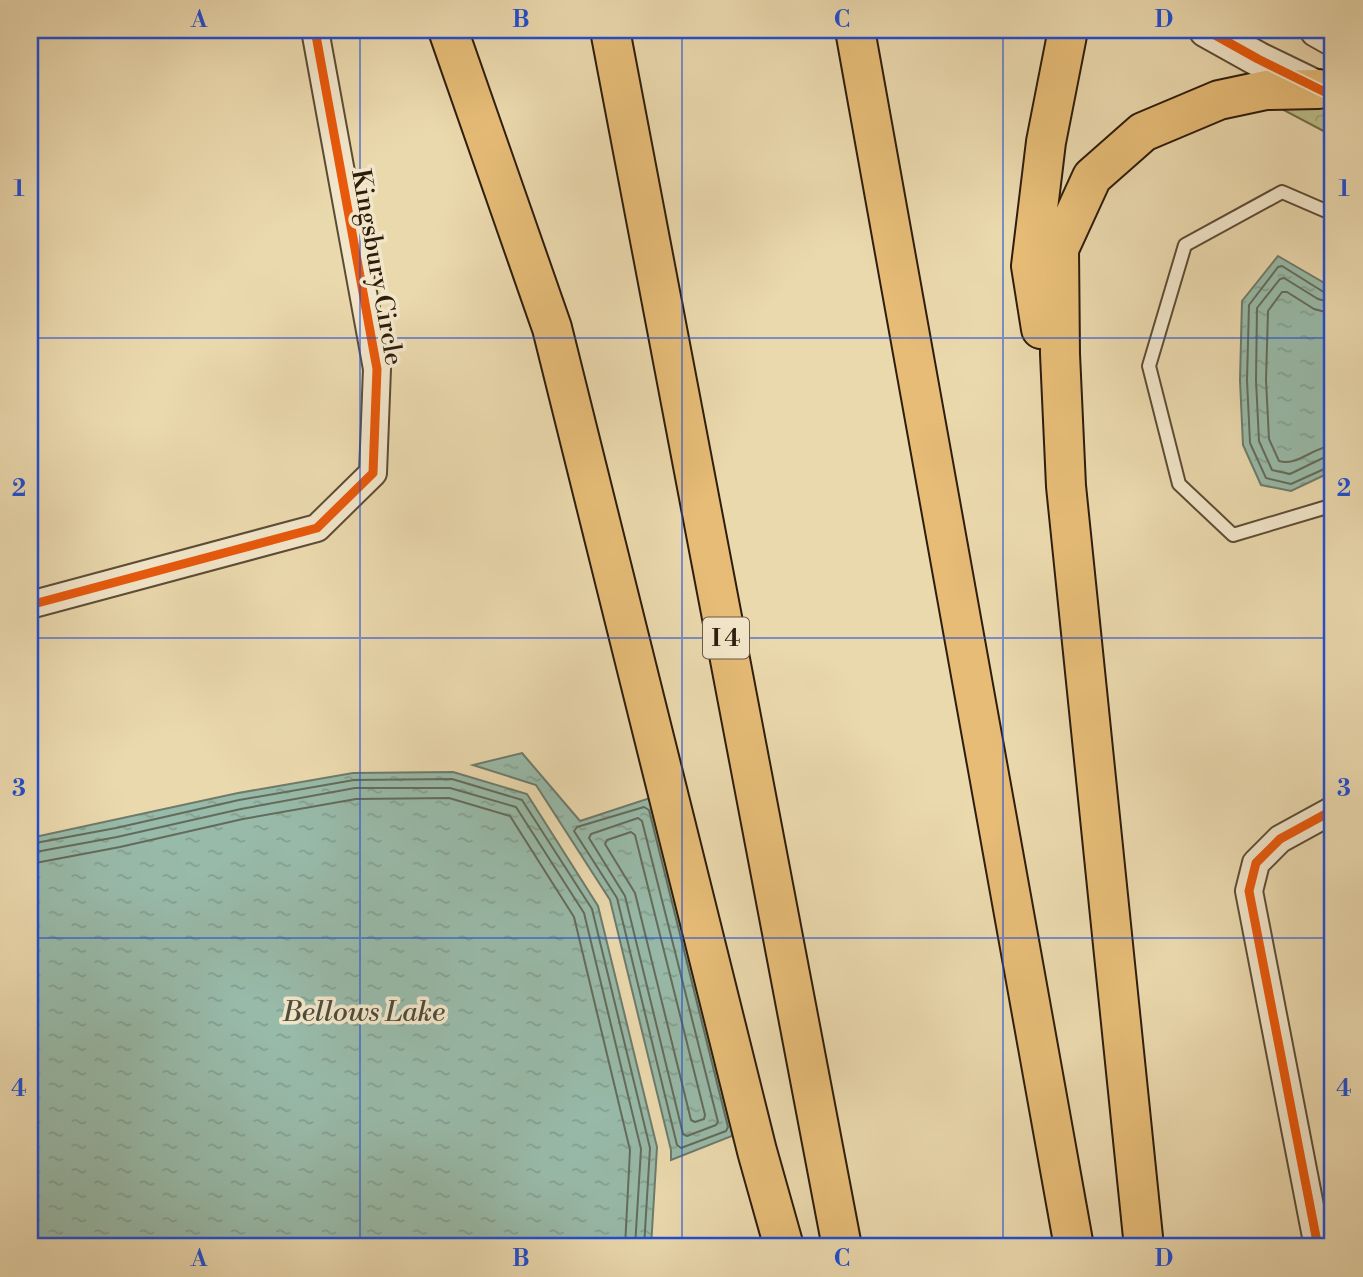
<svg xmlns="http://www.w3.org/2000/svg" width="1363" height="1277" viewBox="0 0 1363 1277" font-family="'Libre Bodoni',serif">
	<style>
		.park { fill: url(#park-crowns); stroke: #746e4a; stroke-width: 2 }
		.water { fill: url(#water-ripples); stroke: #6e7b6b; stroke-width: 2 }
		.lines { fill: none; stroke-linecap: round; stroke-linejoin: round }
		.shore { stroke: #636c5b; stroke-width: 2 }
		.service-casing { stroke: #5d4c35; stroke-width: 16 }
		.minor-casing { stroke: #5d4c35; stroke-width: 30 }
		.tertiary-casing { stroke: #5d4c35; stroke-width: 37 }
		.motorway-casing { stroke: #2e1d0d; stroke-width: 42 }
		.service { stroke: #f2e6ca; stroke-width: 12 }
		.minor { stroke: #f2e6ca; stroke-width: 26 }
		.tertiary { stroke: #f2e6ca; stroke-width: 33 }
		.motorway { stroke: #e6bc77; stroke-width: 38 }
		.cycleway-casing { stroke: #f2e6ca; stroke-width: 13 }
		.cycleway { stroke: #e8590c; stroke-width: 9 }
		.grid { fill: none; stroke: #1d4ed8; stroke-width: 2; stroke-opacity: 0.55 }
		.labels { text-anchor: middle; stroke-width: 7; stroke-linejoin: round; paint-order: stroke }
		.shield { fill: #f2e6ca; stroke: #695946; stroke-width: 2 }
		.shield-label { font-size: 24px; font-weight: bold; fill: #2e1d0d }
		.street-label { font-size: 26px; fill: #2e1d0d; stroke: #f2e6ca }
		.water-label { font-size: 28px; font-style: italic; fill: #4e4c3c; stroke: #f2e6ca }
		.neatline { fill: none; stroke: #1d4ed8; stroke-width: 2.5 }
		.grid-label { font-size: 23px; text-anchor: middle; font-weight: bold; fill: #1d4ed8 }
	</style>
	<defs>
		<pattern id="park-crowns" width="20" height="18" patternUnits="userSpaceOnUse" patternTransform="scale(1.75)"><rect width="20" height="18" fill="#bbbe88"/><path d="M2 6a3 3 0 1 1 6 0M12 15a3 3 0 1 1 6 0" fill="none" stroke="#a1a374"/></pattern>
		<pattern id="water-ripples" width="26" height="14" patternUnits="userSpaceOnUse" patternTransform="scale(1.75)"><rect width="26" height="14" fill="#98baa9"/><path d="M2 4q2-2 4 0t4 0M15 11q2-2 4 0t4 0" fill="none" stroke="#839f90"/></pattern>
	</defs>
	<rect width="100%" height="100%" fill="#ebd9ae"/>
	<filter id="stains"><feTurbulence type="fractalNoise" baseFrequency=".00286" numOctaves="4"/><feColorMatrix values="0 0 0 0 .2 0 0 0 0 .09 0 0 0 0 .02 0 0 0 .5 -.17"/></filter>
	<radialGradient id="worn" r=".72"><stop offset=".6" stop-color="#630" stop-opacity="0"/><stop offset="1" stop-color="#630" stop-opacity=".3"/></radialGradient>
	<path class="park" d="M 1316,104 L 1333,112 L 1333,136 L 1274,105 Z"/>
	<g class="water">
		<path d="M 1278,256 L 1333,288 L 1333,471 L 1291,491 L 1261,485 L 1243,445 L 1240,380 L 1242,301 Z"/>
		<path d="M 522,753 L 580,821 L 653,797 L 737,1134 L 671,1160 L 671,1150 L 610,900 L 536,785 L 473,765 Z"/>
		<path d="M 453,772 L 527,794 L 598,906 L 657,1147 L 651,1247 L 30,1247 L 30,838 L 238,793 L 353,773 Z"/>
	</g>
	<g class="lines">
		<g class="shore">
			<path d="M 1333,294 L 1322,291 L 1282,266 L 1278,267 L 1249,305 L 1247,380 L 1250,443 L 1266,478 L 1291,484 L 1333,465"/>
			<path d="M 1333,303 L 1318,299 L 1284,278 L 1280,279 L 1257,308 L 1256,380 L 1259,441 L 1272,470 L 1290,474 L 1325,457 L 1333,456"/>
			<path d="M 1333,314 L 1314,309 L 1287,292 L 1282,292 L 1268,311 L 1266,380 L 1269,439 L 1279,461 C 1297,467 1314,446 1333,446"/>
			<path d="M 644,807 L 649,810 L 728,1127 L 726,1131 L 681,1148 L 677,1145 L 617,898 L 574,831 L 577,827 Z"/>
			<path d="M 638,818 L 642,821 L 718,1122 L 716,1125 L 687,1136 L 683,1134 L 625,896 L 589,838 L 591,834 Z"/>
			<path d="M 631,832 L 635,835 L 705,1115 L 704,1119 L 695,1122 L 691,1120 L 635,893 L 605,844 L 607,840 Z"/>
			<path d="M 30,844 L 116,828 L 239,800 L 354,780 L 452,779 L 522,800 L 592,909 L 650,1148 L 644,1247"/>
			<path d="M 30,853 L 117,837 L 241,809 L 355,788 L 450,788 L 516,807 L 584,913 L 641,1149 L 635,1247"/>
			<path d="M 30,864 L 120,847 L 243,819 L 356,799 L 449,798 L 510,816 L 574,917 L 630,1150 L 625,1247"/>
		</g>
		<g class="service-casing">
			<path id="service" d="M 1333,214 L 1282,192 L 1185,245 L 1149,366 L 1179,484 L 1233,535 L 1327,507 L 1333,503"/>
		</g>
		<g class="minor-casing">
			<g id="minor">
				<path d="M 30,605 L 317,528 L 373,473 L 377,369 L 315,30"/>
				<path d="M 1318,1247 L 1249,891 L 1256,863 L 1280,839 L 1333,810"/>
			</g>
		</g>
		<g class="tertiary-casing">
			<g id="tertiary">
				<path d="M 1206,30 L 1258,59 L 1322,90"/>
				<path d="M 1317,30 L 1333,39"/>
			</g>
		</g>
		<g class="motorway-casing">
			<g id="motorway">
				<path d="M 448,30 L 552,328 L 757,1151 L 784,1247"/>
				<path d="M 610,30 L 842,1247"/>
				<path d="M 855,30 L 1074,1247"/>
				<path d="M 1041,329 L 1031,266 L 1046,142 L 1068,30"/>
				<path d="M 1144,1247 L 1066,486 L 1060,354 L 1059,249 L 1092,177 L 1143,132 L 1219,100 L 1266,90 L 1318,89"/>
			</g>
		</g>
		<use href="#service" class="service"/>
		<use href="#minor" class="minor"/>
		<use href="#tertiary" class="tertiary"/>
		<use href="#motorway" class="motorway"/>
		<g class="cycleway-casing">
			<g id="cycleway">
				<path d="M 1206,30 L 1258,59 L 1333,96"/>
				<path d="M 30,605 L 317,528 L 373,473 L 377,369 L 315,30"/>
				<path d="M 1318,1247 L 1249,891 L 1256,863 L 1280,839 L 1333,810"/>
			</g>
		</g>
		<use href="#cycleway" class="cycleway"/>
	</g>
	<path class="grid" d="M 360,30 L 360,1247M 682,30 L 682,1247M 1003,30 L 1003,1247M 30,338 L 1333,338M 30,638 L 1333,638M 30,938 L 1333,938"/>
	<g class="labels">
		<rect class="shield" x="703" y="617.5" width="46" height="41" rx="5"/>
		<g class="shield-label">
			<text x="726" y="646">I 4</text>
		</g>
		<g class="street-label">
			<text transform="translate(378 267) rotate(80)" y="9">Kingsbury Circle</text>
		</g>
		<g class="water-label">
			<text x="364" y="1021">Bellows Lake</text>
		</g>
	</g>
	<rect width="1363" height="1277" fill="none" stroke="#ebd9ae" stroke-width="77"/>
	<rect x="38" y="38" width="1286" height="1200" class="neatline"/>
	<g class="grid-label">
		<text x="199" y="27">A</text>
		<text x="521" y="27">B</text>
		<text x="842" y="27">C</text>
		<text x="1164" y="27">D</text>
		<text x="19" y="196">1</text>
		<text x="1344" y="196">1</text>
		<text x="19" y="496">2</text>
		<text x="1344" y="496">2</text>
		<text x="19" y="796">3</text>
		<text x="1344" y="796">3</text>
		<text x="19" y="1096">4</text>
		<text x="1344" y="1096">4</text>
		<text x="199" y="1266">A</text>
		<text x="521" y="1266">B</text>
		<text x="842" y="1266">C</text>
		<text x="1164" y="1266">D</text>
	</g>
	<rect width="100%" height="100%" filter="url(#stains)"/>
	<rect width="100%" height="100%" fill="url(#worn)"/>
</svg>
